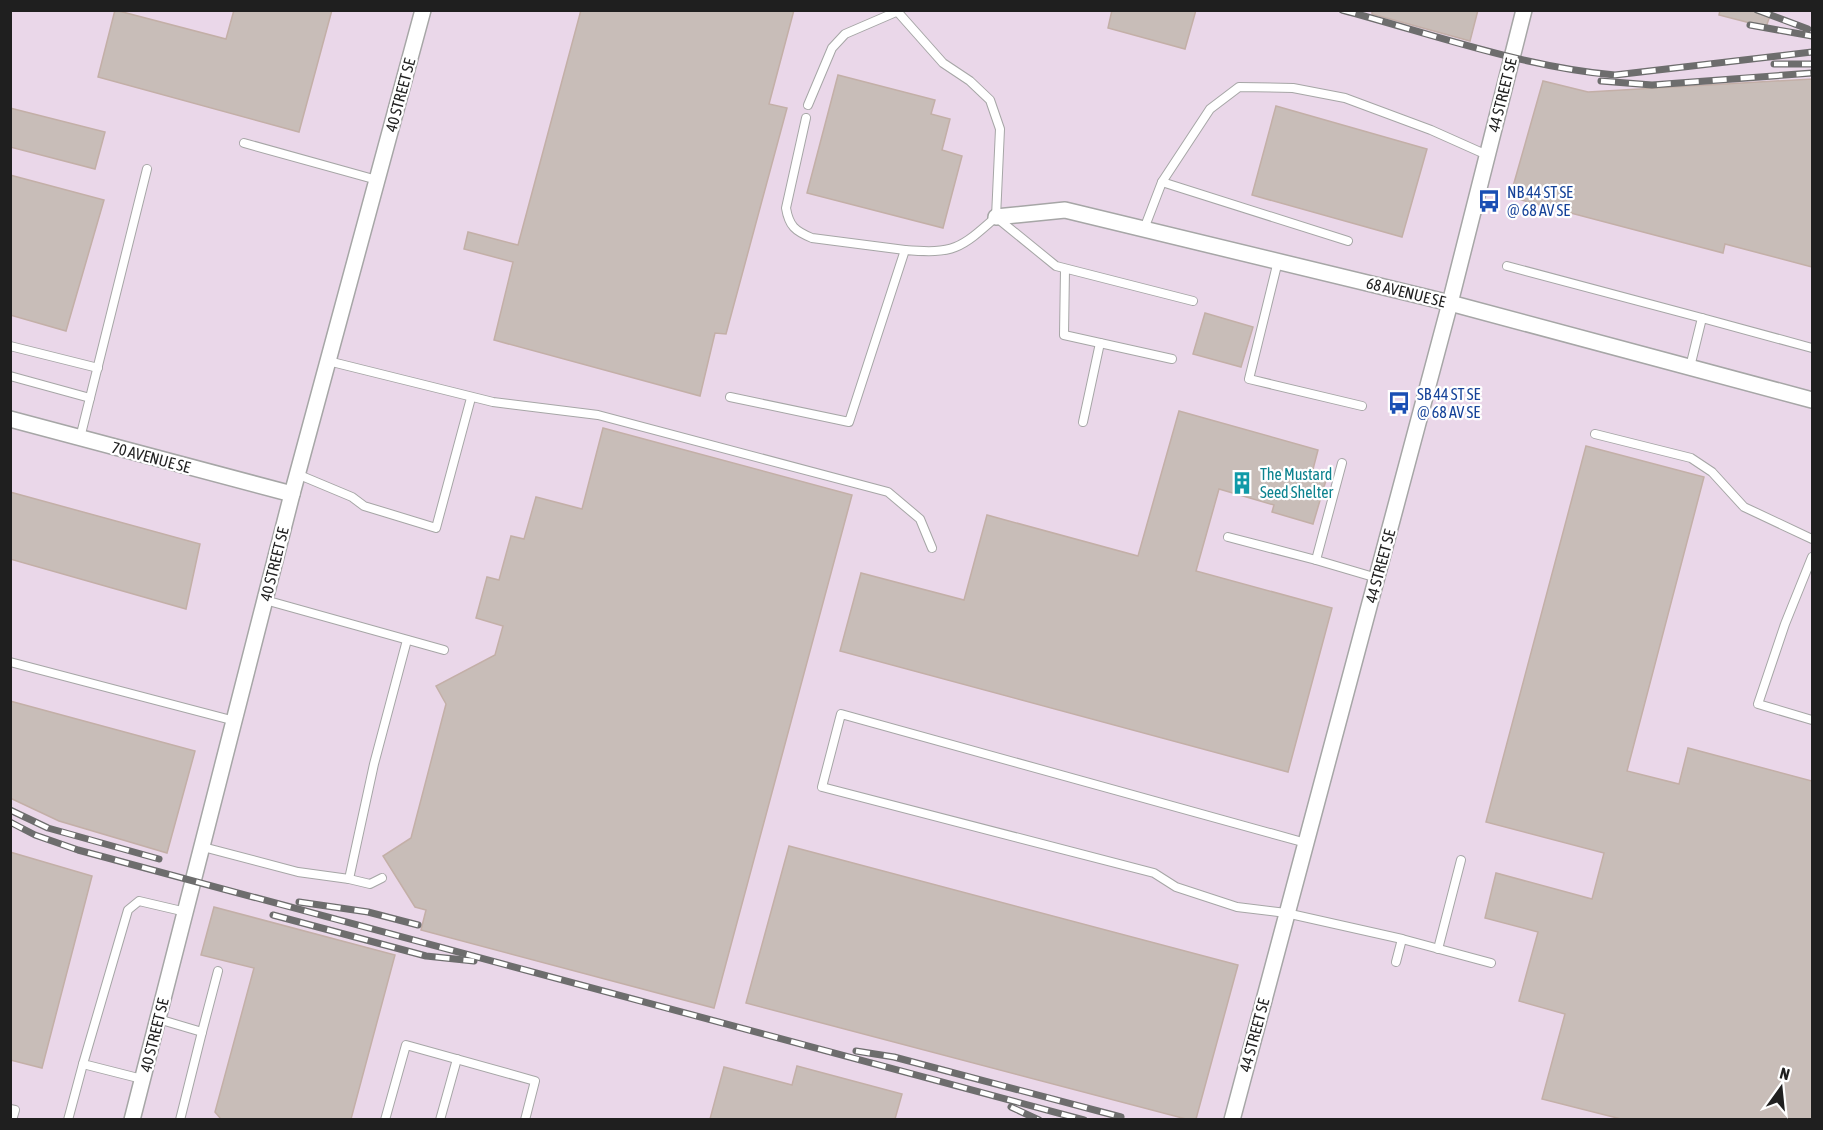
<svg xmlns="http://www.w3.org/2000/svg" width="1823" height="1130" viewBox="0 0 1823 1130" font-family="'Asap Condensed',sans-serif">
	<style>
		.industrial { fill: #ead7e9 }
		.building { fill: #c8bdb8; stroke: #c3afa7; stroke-width: 1.5 }
		.lines { fill: none; stroke-linecap: round; stroke-linejoin: round }
		.service-casing { stroke: #a6a6a6; stroke-width: 10 }
		.minor-casing { stroke: #a6a6a6; stroke-width: 18 }
		.service { stroke: #fff; stroke-width: 8 }
		.minor { stroke: #fff; stroke-width: 15 }
		.rail-casing { stroke: #6d6d6d; stroke-width: 7 }
		.rail { stroke: #fff; stroke-width: 4.5; stroke-dasharray: 14; stroke-linecap: butt }
		.labels { text-anchor: middle; stroke-width: 4.5; stroke-linejoin: round; paint-order: stroke }
		.street-label { font-size: 16px; fill: #1f1f1f; stroke: #fff }
		.transit-label { font-size: 16px; fill: #164399; stroke: #fff; text-anchor: start }
		.culture-label { font-size: 16px; fill: #0d838f; stroke: #fff; text-anchor: start }
	</style>
	<rect width="100%" height="100%" fill="#f0ebe5"/>
	<path class="industrial" d="M 10,11 L 1812,11 L 1812,1119 L 11,1119 Z"/>
	<g class="building">
		<path d="M 115,10 L 226,39 L 234,10 L 332,10 L 299,132 L 98,77 Z"/>
		<path d="M 581,10 L 794,10 L 769,104 L 787,108 L 726,334 L 715,333 L 700,396 L 494,340 L 513,262 L 464,249 L 468,232 L 518,245 Z"/>
		<path d="M 1112,10 L 1196,10 L 1185,49 L 1108,28 Z"/>
		<path d="M 1372,10 L 1478,10 L 1470,41 L 1372,14 Z"/>
		<path d="M 1720,10 L 1772,10 L 1766,27 L 1719,15 Z"/>
		<path d="M 838,75 L 935,100 L 931,114 L 950,119 L 942,150 L 962,156 L 943,228 L 807,193 Z"/>
		<path d="M 1812,79 L 1812,267 L 1725,244 L 1723,253 L 1510,197 L 1543,81 L 1588,92 Z"/>
		<path d="M 1276,106 L 1427,149 L 1402,237 L 1252,195 Z"/>
		<path d="M 10,108 L 105,132 L 95,169 L 10,147 Z"/>
		<path d="M 10,175 L 104,200 L 66,331 L 10,315 Z"/>
		<path d="M 1205,313 L 1253,327 L 1241,367 L 1193,354 Z"/>
		<path d="M 1179,411 L 1318,450 L 1312,473 L 1327,477 L 1313,524 L 1272,512 L 1274,505 L 1219,489 L 1196,571 L 1332,608 L 1288,772 L 840,651 L 861,573 L 964,600 L 987,515 L 1138,556 Z"/>
		<path d="M 603,428 L 852,495 L 714,1008 L 421,930 L 426,910 L 415,907 L 383,856 L 411,838 L 446,704 L 436,686 L 495,655 L 503,626 L 476,618 L 487,577 L 499,580 L 511,536 L 524,539 L 536,497 L 582,509 Z"/>
		<path d="M 1586,446 L 1704,477 L 1627,771 L 1679,784 L 1688,748 L 1812,781 L 1812,1119 L 1621,1119 L 1542,1099 L 1565,1014 L 1519,1001 L 1538,932 L 1485,918 L 1496,873 L 1592,899 L 1604,853 L 1486,822 Z"/>
		<path d="M 10,492 L 200,544 L 186,609 L 10,559 Z"/>
		<path d="M 10,701 L 195,751 L 167,853 L 59,821 L 10,798 Z"/>
		<path d="M 789,846 L 1238,965 L 1196,1119 L 1186,1119 L 746,1003 Z"/>
		<path d="M 10,852 L 92,876 L 42,1068 L 10,1060 Z"/>
		<path d="M 214,907 L 395,955 L 351,1119 L 221,1119 L 215,1112 L 254,968 L 201,955 Z"/>
		<path d="M 797,1066 L 902,1094 L 895,1119 L 710,1119 L 724,1067 L 792,1085 Z"/>
	</g>
	<g class="lines">
		<g class="service-casing">
			<g id="service">
				<path d="M 808,105 L 832,48 L 845,34 L 896,12"/>
				<path d="M 806,118 L 786,208 C 789,226 795,231 812,238 L 905,250"/>
				<path d="M 244,143 L 377,180"/>
				<path d="M 1162,182 L 1348,241"/>
				<path d="M 997,218 L 1056,266 L 1193,301"/>
				<path d="M 1144,229 L 1162,182 L 1210,109 L 1239,87 L 1293,88 L 1345,98 L 1431,130 L 1487,155"/>
				<path d="M 1278,261 L 1249,379 L 1362,406"/>
				<path d="M 1507,266 L 1702,318"/>
				<path d="M 1065,269 L 1064,335 L 1172,359"/>
				<path d="M 10,346 L 98,368"/>
				<path d="M 328,361 L 493,402 L 598,415 L 888,492 L 920,519 L 932,548"/>
				<path d="M 1690,367 L 1702,318 L 1812,348"/>
				<path d="M 10,376 L 90,398"/>
				<path d="M 730,397 L 849,422 L 905,250 C 954,254 960,249 996,217 L 1000,129 L 990,100 L 970,81 L 943,63 L 896,10"/>
				<path d="M 1083,422 L 1100,343"/>
				<path d="M 1595,434 L 1691,458 L 1712,472 L 1744,507 L 1812,539"/>
				<path d="M 80,438 L 147,169"/>
				<path d="M 297,474 L 352,497 L 364,506 L 436,528 L 471,398"/>
				<path d="M 1228,537 L 1316,560 L 1342,463"/>
				<path d="M 1812,557 L 1785,624 L 1758,704 L 1812,720"/>
				<path d="M 1316,560 L 1377,578"/>
				<path d="M 265,600 L 444,650"/>
				<path d="M 10,662 L 235,721"/>
				<path d="M 1306,843 L 841,714 L 822,787 L 1154,873 L 1176,887 L 1237,907 L 1286,913 L 1402,939 L 1491,963"/>
				<path d="M 203,847 L 298,872 L 349,879"/>
				<path d="M 382,878 L 370,884 L 349,879 L 374,764 L 407,640"/>
				<path d="M 1438,949 L 1461,860"/>
				<path d="M 1396,962 L 1402,939"/>
				<path d="M 158,1019 L 202,1032 L 218,971"/>
				<path d="M 142,1079 L 83,1064 L 128,910 L 139,901 L 186,912"/>
				<path d="M 10,1109 L 15,1110 L 12,1120"/>
				<path d="M 68,1120 L 83,1064"/>
				<path d="M 180,1120 L 202,1032"/>
				<path d="M 385,1120 L 406,1045 L 535,1081 L 525,1120"/>
				<path d="M 440,1120 L 457,1059"/>
			</g>
		</g>
		<g class="minor-casing">
			<g id="minor">
				<path d="M 996,217 L 1065,210 L 1450,303 L 1812,400"/>
				<path d="M 10,419 L 292,494"/>
				<path d="M 132,1120 L 292,494 L 423,10"/>
				<path d="M 1232,1120 L 1450,303 L 1524,10"/>
			</g>
		</g>
		<use href="#service" class="service"/>
		<use href="#minor" class="minor"/>
		<g class="rail-casing">
			<g id="rail">
				<path d="M 1342,10 C 1432,34 1523,67 1615,75 L 1812,52"/>
				<path d="M 1757,10 L 1808,29"/>
				<path d="M 1750,25 L 1812,36"/>
				<path d="M 1774,64 L 1812,64"/>
				<path d="M 1601,81 L 1652,85 L 1812,73"/>
				<path d="M 10,810 L 48,828 L 159,859"/>
				<path d="M 10,822 L 35,835 L 78,850 L 1084,1120"/>
				<path d="M 299,902 L 368,912 L 418,925"/>
				<path d="M 273,915 L 426,956 L 474,961"/>
				<path d="M 856,1051 L 894,1057 L 1121,1117"/>
				<path d="M 1011,1107 L 1039,1120"/>
			</g>
		</g>
		<use href="#rail" class="rail"/>
	</g>
	<defs>
		<g id="bus-bare" transform="scale(1.8)"><path d="M-5-6H5V4H4V6H2V4H-2V6H-4V4H-5ZM-3.5-4V0h7V-4ZM-3.5 1.2v1.5H-2V1.2ZM2 1.2v1.5H3.5V1.2Z" fill="#1a4fb4" stroke="#fff" stroke-width="2.5" paint-order="stroke"/></g>
		<g id="building-bare" transform="scale(1.8)"><path d="M-4-6H4V6H1V3H-1V6H-4ZM-2.5-4.3h1.7v1.8h-1.7ZM.8-4.3h1.7v1.8H.8ZM-2.5-1h1.7V.8h-1.7ZM.8-1h1.7V.8H.8Z" fill="#0f9aa8" stroke="#fff" stroke-width="2.5" paint-order="stroke"/></g>
	</defs>
	<g fill-rule="evenodd">
		<use href="#bus-bare" x="1489" y="201"/>
		<use href="#bus-bare" x="1399" y="403"/>
		<use href="#building-bare" x="1242" y="483"/>
	</g>
	<g class="labels">
		<g class="street-label">
			<text transform="translate(400 95) rotate(-75)" y="6">40 STREET SE</text>
			<text transform="translate(1502 95) rotate(-76)" y="6">44 STREET SE</text>
			<text transform="translate(1406 292) rotate(14)" y="6">68 AVENUE SE</text>
			<text transform="translate(151 457) rotate(15)" y="6">70 AVENUE SE</text>
			<text transform="translate(274 564) rotate(-76)" y="6">40 STREET SE</text>
			<text transform="translate(1380 566) rotate(-75)" y="6">44 STREET SE</text>
			<text transform="translate(154 1035) rotate(-76)" y="6">40 STREET SE</text>
			<text transform="translate(1254 1035) rotate(-75)" y="6">44 STREET SE</text>
		</g>
		<g class="transit-label">
			<text x="1507" y="198">NB 44 ST SE<tspan x="1507" dy="18">@ 68 AV SE</tspan></text>
			<text x="1417" y="400">SB 44 ST SE<tspan x="1417" dy="18">@ 68 AV SE</tspan></text>
		</g>
		<g class="culture-label">
			<text x="1260" y="480">The Mustard<tspan x="1260" dy="18">Seed Shelter</tspan></text>
		</g>
	</g>
	<rect width="1823" height="1130" fill="none" stroke="#1f1f1f" stroke-width="24"/>
	<g transform="translate(1781 1088) rotate(15)" stroke="#ffffff" stroke-width="4.5" paint-order="stroke">
	<path d="M0-4.5L10 22L0 15L-10 22Z" fill="#1f1f1f"/>
	<text y="-9" font-size="16" font-weight="bold" text-anchor="middle" fill="#1f1f1f">N</text>
	</g>
</svg>
